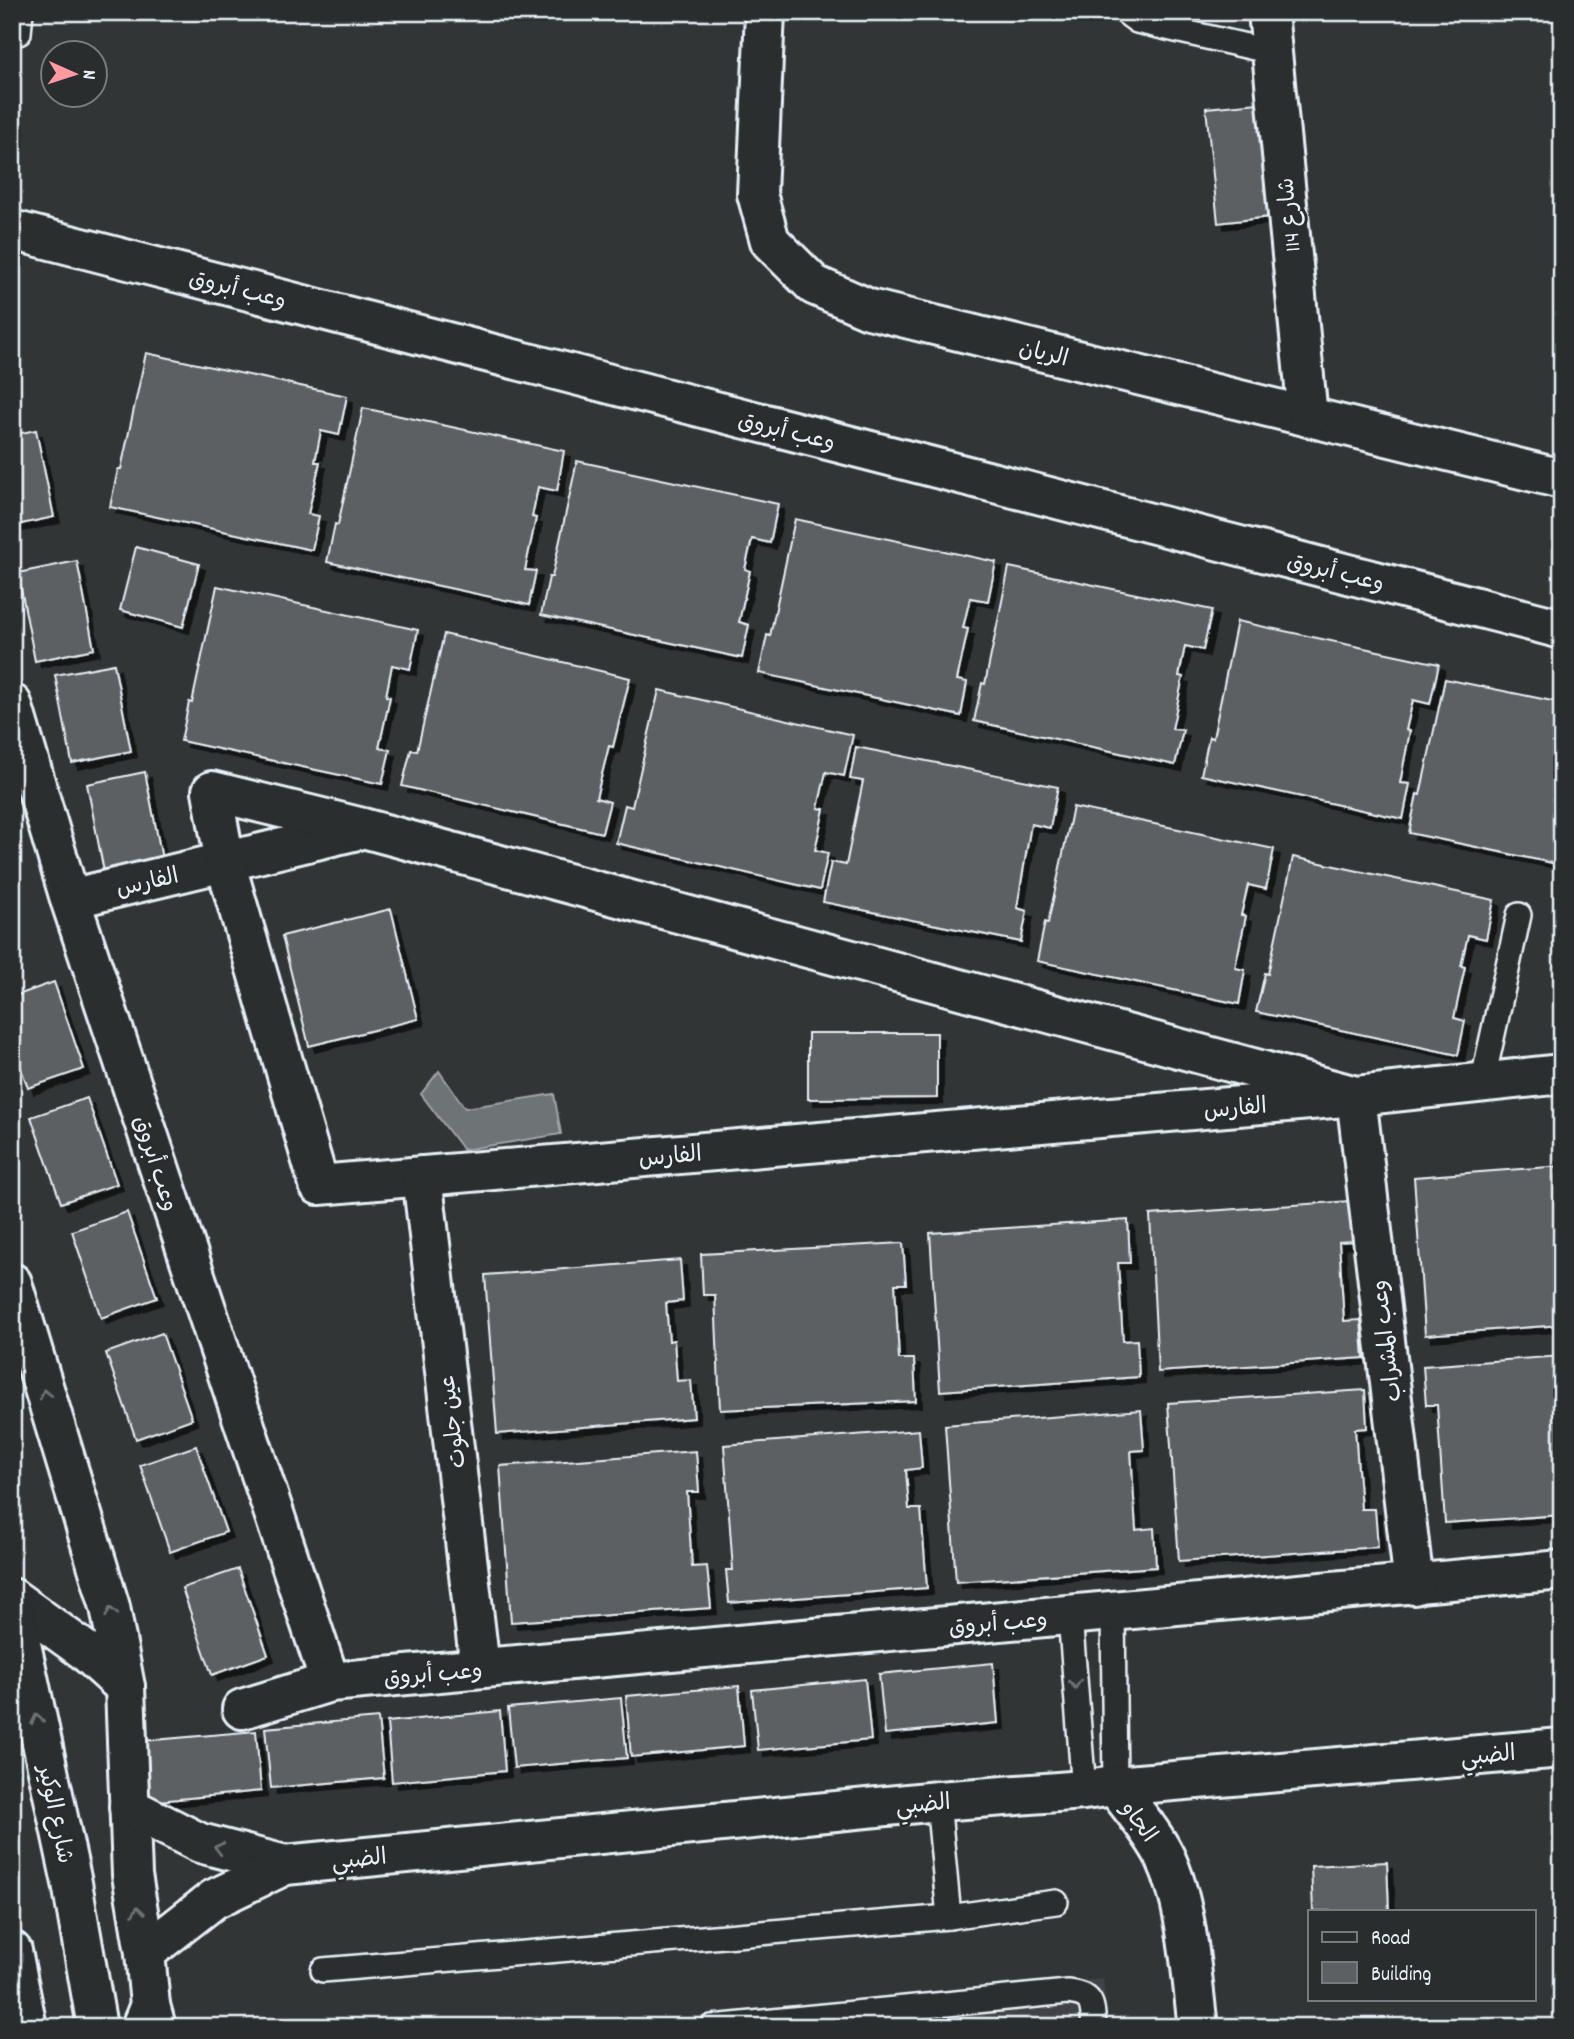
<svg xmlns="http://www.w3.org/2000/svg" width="1574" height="2039" viewBox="0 0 1574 2039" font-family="Dekko,'Playpen Sans Arabic',sans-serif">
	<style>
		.built { fill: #3f4244 }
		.water { fill: #6e7376; stroke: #9fa5aa; stroke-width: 2 }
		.building { fill: #5c6063; stroke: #e8f1f8; stroke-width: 2; filter: url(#shadow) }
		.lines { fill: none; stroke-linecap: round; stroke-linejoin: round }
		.service-casing { stroke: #e8f1f8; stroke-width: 28 }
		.minor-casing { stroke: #e8f1f8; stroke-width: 44 }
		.secondary-casing { stroke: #e8f1f8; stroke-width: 44 }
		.service { stroke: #2a2d2e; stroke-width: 23 }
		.minor { stroke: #2a2d2e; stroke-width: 38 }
		.secondary { stroke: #2a2d2e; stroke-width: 38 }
		.oneway { stroke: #6c7275 }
		.labels { text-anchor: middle; stroke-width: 6; stroke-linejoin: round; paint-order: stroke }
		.street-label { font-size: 23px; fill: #e8f1f8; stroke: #2a2d2e }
	</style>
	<defs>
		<filter id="shadow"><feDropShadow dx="6" dy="6" stdDeviation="0" flood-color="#0009"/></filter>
	</defs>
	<rect width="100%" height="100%" fill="#323536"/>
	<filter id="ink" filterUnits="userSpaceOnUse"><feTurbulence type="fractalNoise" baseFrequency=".0143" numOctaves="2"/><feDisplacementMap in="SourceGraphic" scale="14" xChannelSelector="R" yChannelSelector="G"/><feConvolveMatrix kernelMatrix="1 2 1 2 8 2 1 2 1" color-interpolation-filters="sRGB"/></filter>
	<g filter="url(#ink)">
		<path class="built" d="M 1103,1979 L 1108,2027 L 568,2027 Z"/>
		<path class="water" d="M 439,1071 L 465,1108 L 554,1094 L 561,1134 L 463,1150 L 421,1094 Z"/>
		<g class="building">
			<path d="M 1258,103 L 1270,217 L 1218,223 L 1206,108 Z"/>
			<path d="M 146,353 L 347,396 L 339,435 L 321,431 L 315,462 L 320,462 L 308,514 L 319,516 L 312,550 L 110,507 L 118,469 L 121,469 Z"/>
			<path d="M 363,408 L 564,451 L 557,491 L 538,487 L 532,517 L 536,518 L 525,570 L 536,571 L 529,605 L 327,562 L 335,524 L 338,525 Z"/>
			<path d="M 36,430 L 54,517 L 12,526 L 12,435 Z"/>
			<path d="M 577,461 L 778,504 L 770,543 L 752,539 L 745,569 L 750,571 L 739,622 L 749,625 L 742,658 L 541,615 L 549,577 L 552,577 Z"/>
			<path d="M 795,519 L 996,562 L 988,601 L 970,598 L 963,628 L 968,629 L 957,680 L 967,682 L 961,716 L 759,673 L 767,635 L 770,636 Z"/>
			<path d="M 136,547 L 199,564 L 183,627 L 120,610 Z"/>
			<path d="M 77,561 L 94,649 L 35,661 L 18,573 Z"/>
			<path d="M 1009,567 L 1212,610 L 1203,650 L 1185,646 L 1179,676 L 1183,677 L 1172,729 L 1183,730 L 1175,765 L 974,721 L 982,683 L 985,684 Z"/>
			<path d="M 217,586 L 418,630 L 410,669 L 392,665 L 386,696 L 390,697 L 379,748 L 390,750 L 382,784 L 181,741 L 189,702 L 192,703 Z"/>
			<path d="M 1237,621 L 1439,664 L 1430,704 L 1413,700 L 1406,730 L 1410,731 L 1400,783 L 1410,784 L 1403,819 L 1201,775 L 1209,737 L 1213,738 Z"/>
			<path d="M 444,634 L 630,678 L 613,747 L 609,746 L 596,798 L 610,802 L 602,833 L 402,786 L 411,750 L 417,751 Z"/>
			<path d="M 114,664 L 131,751 L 72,763 L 55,675 Z"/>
			<path d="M 1445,679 L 1562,703 L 1562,865 L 1409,833 L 1417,794 L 1420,795 Z"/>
			<path d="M 659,690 L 853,735 L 844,776 L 826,772 L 818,808 L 824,809 L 815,850 L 828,853 L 820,890 L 616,843 L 625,805 L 632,807 Z"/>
			<path d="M 856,747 L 1058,787 L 1050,828 L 1031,824 L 1017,908 L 1027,911 L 1021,942 L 823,902 L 831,862 L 846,865 L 863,781 L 850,779 Z"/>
			<path d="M 145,772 L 162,859 L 104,872 L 87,784 Z"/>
			<path d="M 1073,807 L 1274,849 L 1266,889 L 1248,885 L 1241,915 L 1246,916 L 1235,968 L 1245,970 L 1239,1004 L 1037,961 L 1045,922 L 1048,923 Z"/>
			<path d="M 1293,857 L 1494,900 L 1486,939 L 1468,935 L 1461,966 L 1465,967 L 1454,1018 L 1465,1021 L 1458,1055 L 1256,1012 L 1265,973 L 1268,974 Z"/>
			<path d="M 391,909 L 418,1019 L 309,1046 L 282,936 Z"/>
			<path d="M 54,982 L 84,1069 L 28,1088 L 12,1043 L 12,997 Z"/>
			<path d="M 808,1033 L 937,1033 L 937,1098 L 808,1099 Z"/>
			<path d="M 87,1098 L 117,1184 L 61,1203 L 31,1117 Z"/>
			<path d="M 1562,1166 L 1562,1325 L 1425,1335 L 1414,1177 Z"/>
			<path d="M 1350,1201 L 1353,1241 L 1339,1242 L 1344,1321 L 1361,1320 L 1364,1358 L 1158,1372 L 1150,1215 Z"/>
			<path d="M 127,1212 L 157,1298 L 101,1318 L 72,1231 Z"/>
			<path d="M 1128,1220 L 1130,1263 L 1118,1263 L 1123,1341 L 1137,1340 L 1139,1377 L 940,1391 L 930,1233 Z"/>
			<path d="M 903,1243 L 906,1284 L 895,1284 L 899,1359 L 914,1359 L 916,1401 L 720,1410 L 715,1295 L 703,1295 L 701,1254 Z"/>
			<path d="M 680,1260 L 683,1301 L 666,1303 L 669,1341 L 674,1340 L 677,1381 L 691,1380 L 694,1418 L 497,1434 L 485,1275 Z"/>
			<path d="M 162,1333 L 192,1419 L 136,1439 L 106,1353 Z"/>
			<path d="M 1562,1356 L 1562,1515 L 1445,1523 L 1437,1405 L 1426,1405 L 1423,1366 Z"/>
			<path d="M 1365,1390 L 1367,1428 L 1355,1429 L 1361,1509 L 1375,1509 L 1378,1547 L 1179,1561 L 1168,1403 Z"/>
			<path d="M 1141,1410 L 1144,1450 L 1131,1451 L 1136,1530 L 1154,1528 L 1156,1567 L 956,1582 L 945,1425 Z"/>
			<path d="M 919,1430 L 922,1468 L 906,1470 L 909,1509 L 921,1509 L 927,1588 L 729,1603 L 726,1570 L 733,1570 L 724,1445 Z"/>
			<path d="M 196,1446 L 226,1532 L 170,1552 L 140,1465 Z"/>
			<path d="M 696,1451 L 699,1492 L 687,1492 L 692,1567 L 707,1566 L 711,1608 L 511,1622 L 500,1466 Z"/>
			<path d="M 238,1569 L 268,1655 L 212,1675 L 182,1588 Z"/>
			<path d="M 993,1663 L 998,1723 L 885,1734 L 879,1674 Z"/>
			<path d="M 865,1679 L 871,1740 L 758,1750 L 752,1690 Z"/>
			<path d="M 739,1686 L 744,1746 L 631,1757 L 626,1696 Z"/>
			<path d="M 621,1698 L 627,1758 L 514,1768 L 508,1708 Z"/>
			<path d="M 500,1711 L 505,1771 L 392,1782 L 387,1722 Z"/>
			<path d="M 378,1718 L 384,1778 L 271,1788 L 265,1728 Z"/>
			<path d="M 256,1731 L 261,1791 L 148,1802 L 143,1741 Z"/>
			<path d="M 1387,1862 L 1389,1911 L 1313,1911 L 1311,1866 Z"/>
		</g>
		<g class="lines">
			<g class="service-casing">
				<g id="service">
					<path d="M 1125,12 L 1137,21 L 1272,52"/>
					<path d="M 19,33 L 21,12"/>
					<path d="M 1482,1084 L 1519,915"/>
					<path d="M 1113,1611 L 1115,1786"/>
					<path d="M 1070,1616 L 1084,1790"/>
					<path d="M 938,1801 L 949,1917"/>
					<path d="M 323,1970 L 949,1917 L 1056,1902"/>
					<path d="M 712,2027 L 1068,1992 C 1094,1995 1092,2004 1094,2027"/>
				</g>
			</g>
			<g class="minor-casing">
				<g id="minor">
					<path d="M 765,12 L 757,194 L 770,241 L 814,285 L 869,309 L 1562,479"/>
					<path d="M 1268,12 L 1308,417"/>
					<path d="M 12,230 L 1562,629"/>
					<path d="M 12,704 L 70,899 L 330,1682 L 1562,1570"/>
					<path d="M 70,899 L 357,830"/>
					<path d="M 1356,1096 L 363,828 L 212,791 L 225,862 L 319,1185 L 1356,1096 L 1562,1074"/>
					<path d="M 1356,1096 L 1414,1585"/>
					<path d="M 422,1176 L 480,1668"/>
					<path d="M 12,1283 L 110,1607 L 125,1687 L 132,1875 L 145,1953 L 150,2005 L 156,2027"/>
					<path d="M 242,1709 L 330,1682"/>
					<path d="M 1115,1786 C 1132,1809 1152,1831 1165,1857 C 1188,1906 1191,1973 1198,2027"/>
					<path d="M 129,1807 L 200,1843 L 285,1865"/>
					<path d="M 145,1953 L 214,1899 L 285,1865 L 938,1801 L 1084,1790 L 1115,1786 L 1562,1748"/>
				</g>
			</g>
			<g class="secondary-casing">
				<g id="secondary">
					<path d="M 12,1598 L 84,1650 L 125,1687"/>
					<path d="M 12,1602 L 72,1883 L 97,2027"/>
					<path d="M 12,1951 L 27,2027"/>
					<path d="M 141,2027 L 150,2005"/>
				</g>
			</g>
			<use href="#service" class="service"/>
			<use href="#minor" class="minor"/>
			<use href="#secondary" class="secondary"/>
		</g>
		<defs><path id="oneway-chevron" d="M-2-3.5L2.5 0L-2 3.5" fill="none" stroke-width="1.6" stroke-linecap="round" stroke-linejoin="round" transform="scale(1.75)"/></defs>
		<g class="oneway">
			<use href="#oneway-chevron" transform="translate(45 1394) rotate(-107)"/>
			<use href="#oneway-chevron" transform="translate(111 1612) rotate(-102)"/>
			<use href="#oneway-chevron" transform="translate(1075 1684) rotate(85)"/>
			<use href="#oneway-chevron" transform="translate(37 1719) rotate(-102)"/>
			<use href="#oneway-chevron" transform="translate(219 1848) rotate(-166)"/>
			<use href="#oneway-chevron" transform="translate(138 1911) rotate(-99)"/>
		</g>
	</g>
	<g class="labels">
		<g class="street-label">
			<text transform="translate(1288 215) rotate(-96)" y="8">شارع 114</text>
			<text transform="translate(238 288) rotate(14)" y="8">وعب أبروق</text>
			<text transform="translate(1044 352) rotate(14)" y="8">الريان</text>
			<text transform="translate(787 430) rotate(14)" y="8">وعب أبروق</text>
			<text transform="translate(1336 571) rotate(14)" y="8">وعب أبروق</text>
			<text transform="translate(147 881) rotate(-13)" y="8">الفارس</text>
			<text transform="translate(1235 1107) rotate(-5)" y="8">الفارس</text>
			<text transform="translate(670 1155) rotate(-5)" y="8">الفارس</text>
			<text transform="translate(157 1163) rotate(72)" y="8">وعب أبروق</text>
			<text transform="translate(1385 1341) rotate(-97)" y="8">وعب المشراب</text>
			<text transform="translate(451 1422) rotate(-97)" y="8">عين جلوت</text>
			<text transform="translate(998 1622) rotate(-5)" y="8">وعب أبروق</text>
			<text transform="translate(433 1673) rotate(-5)" y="8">وعب أبروق</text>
			<text transform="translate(1488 1754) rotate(-5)" y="8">الضبي</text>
			<text transform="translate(923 1803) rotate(-5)" y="8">الضبي</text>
			<text transform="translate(57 1814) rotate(78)" y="8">شارع الوكير</text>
			<text transform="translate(1140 1821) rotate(54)" y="8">الجاو</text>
			<text transform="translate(359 1858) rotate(-6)" y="8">الضبي</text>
		</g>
	</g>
	<rect width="1574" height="2039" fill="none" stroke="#2a2d2e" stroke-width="42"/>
	<rect x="21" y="21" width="1532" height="1997" fill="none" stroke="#e8f1f8" stroke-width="2.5" filter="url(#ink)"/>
	<rect x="1308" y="1910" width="228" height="91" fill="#2a2d2e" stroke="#767b7f" stroke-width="2"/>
	<rect x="1322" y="1932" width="35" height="10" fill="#2a2d2e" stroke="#767b7f" stroke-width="2"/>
	<text x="1371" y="1944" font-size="21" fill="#e8f1f8">Road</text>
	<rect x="1322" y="1962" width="35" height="21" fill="#5c6063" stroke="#767b7f" stroke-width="2"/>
	<text x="1371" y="1980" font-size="21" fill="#e8f1f8">Building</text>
	<g transform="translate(74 74) rotate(93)"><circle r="33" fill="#2a2d2e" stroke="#767b7f" stroke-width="2"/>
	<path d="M0-5L12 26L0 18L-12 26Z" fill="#ff9aa2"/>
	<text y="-10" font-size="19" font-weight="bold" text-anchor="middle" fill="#e8f1f8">N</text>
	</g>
</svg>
